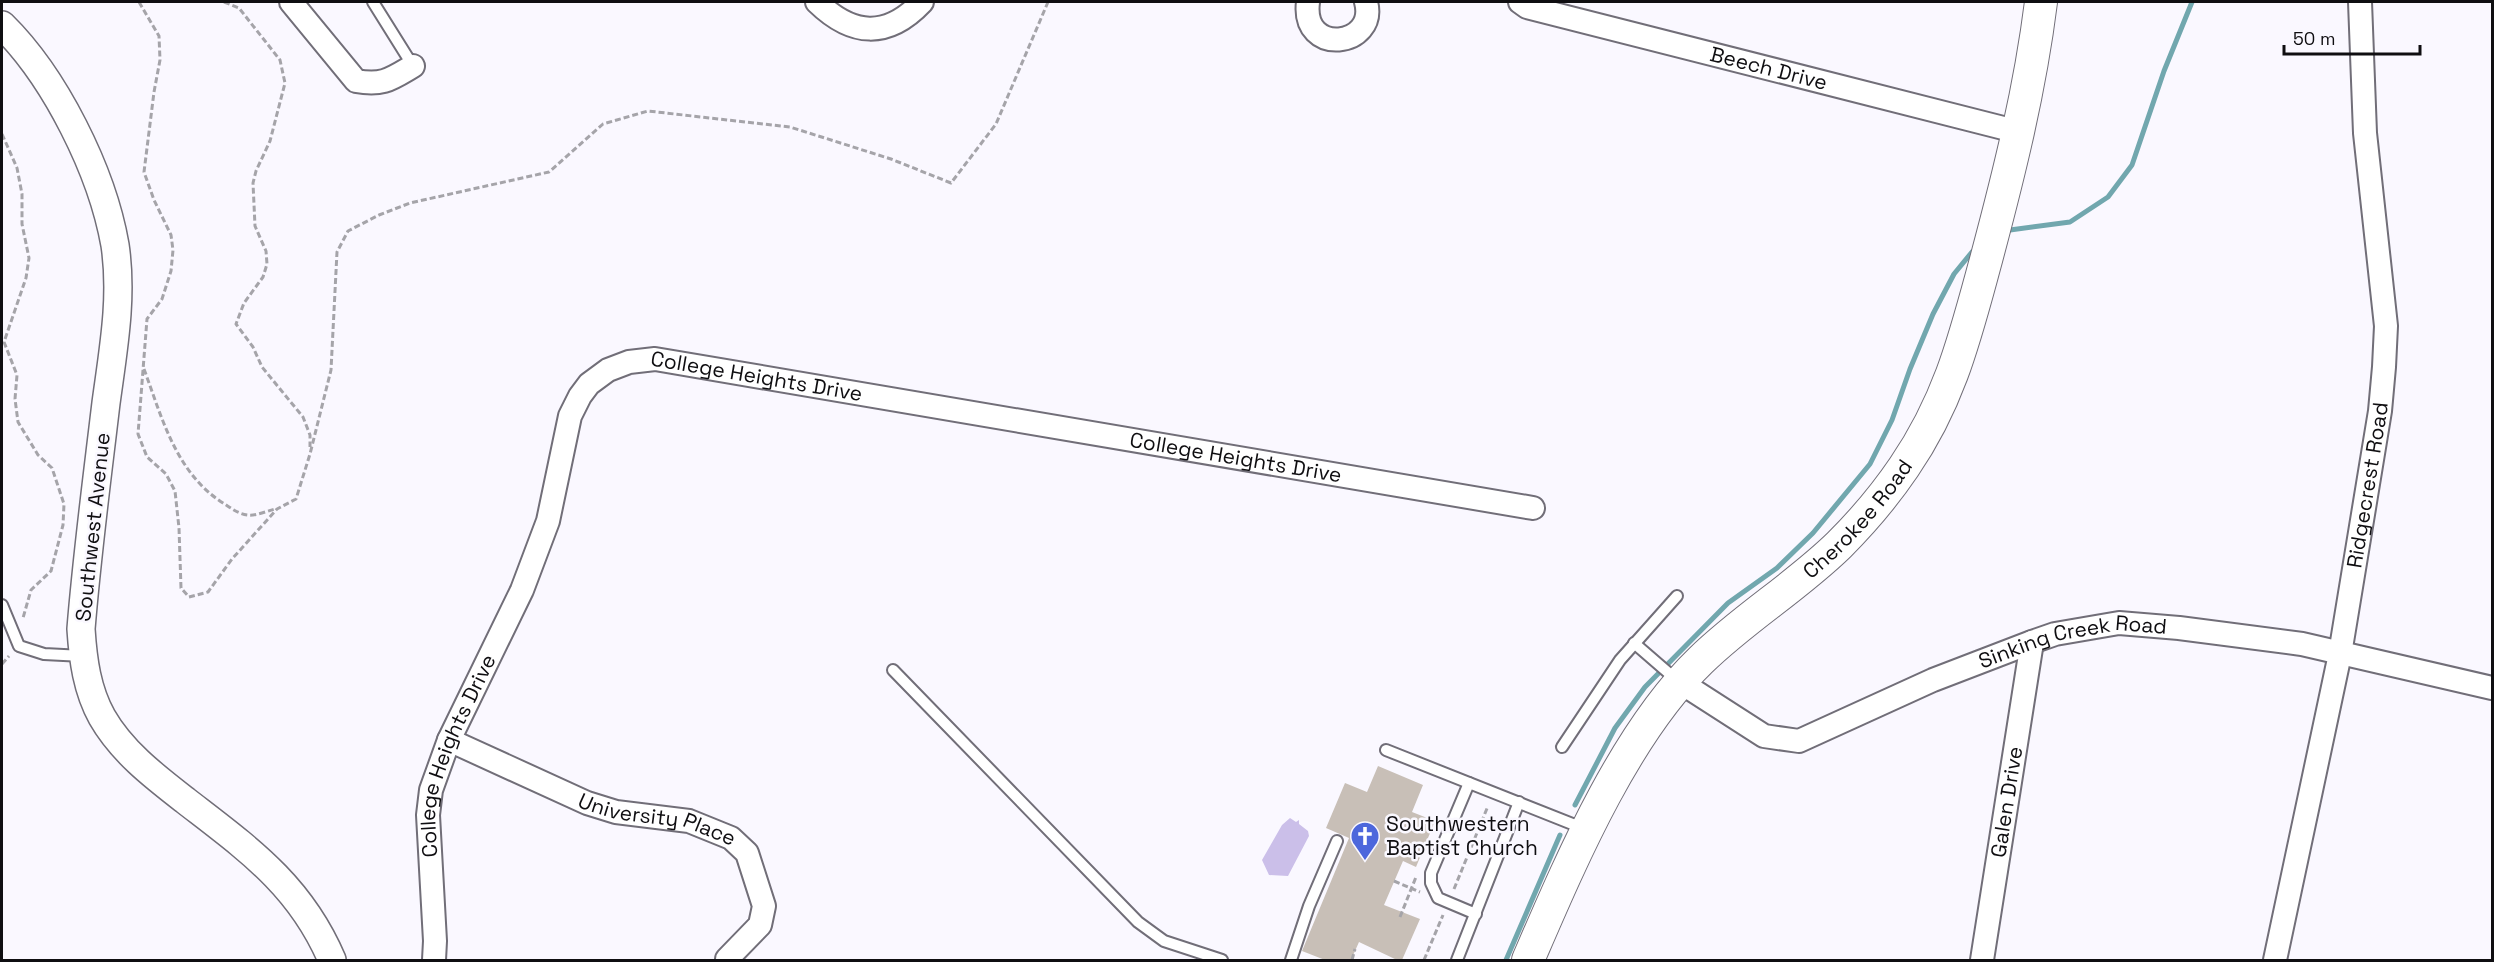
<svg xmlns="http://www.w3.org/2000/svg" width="2494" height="962" viewBox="0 0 2494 962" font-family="'Space Grotesk',sans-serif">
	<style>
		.green { fill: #cbbfe9 }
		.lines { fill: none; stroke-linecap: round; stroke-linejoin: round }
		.stream { stroke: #71a7ae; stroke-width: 5 }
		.building { fill: #c8bfb7 }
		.service-casing { stroke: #716e78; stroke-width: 14 }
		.minor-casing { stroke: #716e78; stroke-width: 26 }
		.tertiary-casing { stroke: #716e78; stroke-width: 30 }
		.secondary-casing { stroke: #716e78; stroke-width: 34 }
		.path { stroke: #a5a4a9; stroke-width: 3; stroke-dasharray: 6 3; stroke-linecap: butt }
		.service { stroke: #fff; stroke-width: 10 }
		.minor { stroke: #fff; stroke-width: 22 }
		.tertiary { stroke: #fff; stroke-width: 27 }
		.secondary { stroke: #fff; stroke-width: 32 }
		.labels { text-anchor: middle; stroke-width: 5; stroke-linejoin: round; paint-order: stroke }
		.street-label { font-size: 21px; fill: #0f0e11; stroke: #faf8ff }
		.poi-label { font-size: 21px; fill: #0f0e11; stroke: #faf8ff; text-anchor: start }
	</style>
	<rect width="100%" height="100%" fill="#faf8ff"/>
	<path class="green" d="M 1290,818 L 1296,822 L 1299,820 L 1299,824 L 1308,831 L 1309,836 L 1288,876 L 1269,875 L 1262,860 L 1282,825 Z"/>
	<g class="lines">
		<g class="stream">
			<path d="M 2010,230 L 2070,222 L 2108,197 L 2132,165 L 2164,71 L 2192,2"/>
			<path d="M 1575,805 L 1615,728 L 1645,687 L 1728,603 L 1777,568 L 1813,533 L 1870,464 L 1892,420 L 1910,369 L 1933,314 L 1954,274 L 1972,252"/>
			<path d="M 1506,960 L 1560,835"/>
		</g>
	</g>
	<path class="building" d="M 1378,766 L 1423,785 L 1412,812 L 1435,821 L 1416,867 L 1403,861 L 1384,905 L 1420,919 L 1402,960 L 1397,960 L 1359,942 L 1351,960 L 1325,960 L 1302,951 L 1349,838 L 1326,828 L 1345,783 L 1367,792 Z"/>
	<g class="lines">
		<g class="service-casing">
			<g id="service">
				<path d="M 373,2 L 413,66"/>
				<path d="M 2,605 L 19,646 L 44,654 L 83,656"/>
				<path d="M 1634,643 L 1679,682"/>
				<path d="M 893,670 L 1138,922 L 1164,941 L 1222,960"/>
				<path d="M 1562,747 L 1620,660 L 1677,596"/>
				<path d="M 1386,750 L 1585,829"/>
				<path d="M 1469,783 L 1431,873 L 1431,883 L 1438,898 L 1476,914"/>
				<path d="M 1291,960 L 1309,906 L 1337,841"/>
				<path d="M 1457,960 L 1519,802"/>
			</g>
		</g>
		<g class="minor-casing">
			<g id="minor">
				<path d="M 291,2 L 356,81 C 383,86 391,79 413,66"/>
				<path d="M 817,2 C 852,36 887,39 922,2"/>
				<path d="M 1308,2 C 1301,57 1378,47 1366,2"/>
				<path id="s1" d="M 1520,2 L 1527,7 L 2019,132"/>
				<path id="s2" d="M 1680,682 L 1764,736 L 1799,741 L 1933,680 L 2032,642 L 2055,634 L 2119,623 L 2179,628 L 2302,644 L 2492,688"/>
				<path id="s3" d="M 449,740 L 587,803 L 616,812 L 689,821 L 731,838 L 747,853 L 764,906 L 760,925 L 727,959"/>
				<path id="s4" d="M 434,960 L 435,941 L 428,815 L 431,790 L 449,740 L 522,590 L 548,521 L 570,416 L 580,396 L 589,384 L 608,370 L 629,362 L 655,359 L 1533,508"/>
				<path id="s5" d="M 1982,960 L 2032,642"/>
				<path id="s6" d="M 2275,960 L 2340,654 L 2380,411 L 2384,367 L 2386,326 L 2365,133 L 2360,2"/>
			</g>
		</g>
		<g class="tertiary-casing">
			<path id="tertiary" d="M 2,25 C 55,77 102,171 115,245 C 123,298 113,351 106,403 C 97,479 87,554 81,629 C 83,660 87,690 102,717 C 122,752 155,777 186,801 C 248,849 300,885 332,960"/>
		</g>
		<g class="secondary-casing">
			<g id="secondary">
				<path id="s7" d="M 1528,960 C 1570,863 1624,734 1701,660 C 1744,618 1796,587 1839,545 C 1863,521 1885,495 1904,467 C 1950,400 1965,337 1986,260 C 2009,174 2030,90 2041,2"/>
			</g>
		</g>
		<g class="path">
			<path d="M 139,2 L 159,36 L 160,60 L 154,92 L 144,172 L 154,200 L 171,235 L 173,250 L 171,271 L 162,299 L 147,319 L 138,434 L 147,457 L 166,474 L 175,491 L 179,528 L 181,588 L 189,597 L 208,592 L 232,559 L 277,509 L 296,499 L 310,454 L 331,370 L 337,252 L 348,231 L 379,215 L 410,203 L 549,172 L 603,124 L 648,111 L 790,127 L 891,159 L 951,183 L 996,124 L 1048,2"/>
			<path d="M 224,2 L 239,8 L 280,60 L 285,83 L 270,141 L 256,171 L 253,183 L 255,226 L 266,251 L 267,264 L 263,277 L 244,303 L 236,324 L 253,347 L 262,367 L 303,417 L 310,435 L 310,447"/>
			<path d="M 2,134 L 17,168 L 22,194 L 22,224 L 29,258 L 26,278 L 4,342 L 17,375 L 15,399 L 18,422 L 38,455 L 52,468 L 64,504 L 63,525 L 51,571 L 31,590 L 23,618"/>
			<path d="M 144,369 C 162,418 176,473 223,503 C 231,508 238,514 248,515 C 256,516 267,511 275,509"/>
			<path d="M 2,664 L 9,656"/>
			<path d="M 1394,881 L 1420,892"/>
			<path d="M 1454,889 L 1488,806"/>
			<path d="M 1400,917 L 1416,877"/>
			<path d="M 1352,960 L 1355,949"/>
			<path d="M 1392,960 L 1392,959"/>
			<path d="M 1424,960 L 1443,915"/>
		</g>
		<use href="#service" class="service"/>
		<use href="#minor" class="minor"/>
		<use href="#tertiary" class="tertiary"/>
		<use href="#secondary" class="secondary"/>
	</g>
	<defs>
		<g id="church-pin" transform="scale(1.5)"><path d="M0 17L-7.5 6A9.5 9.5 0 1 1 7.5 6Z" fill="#4d67dc" stroke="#faf8ff"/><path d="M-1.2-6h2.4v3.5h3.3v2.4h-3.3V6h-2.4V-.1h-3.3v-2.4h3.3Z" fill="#fff"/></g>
	</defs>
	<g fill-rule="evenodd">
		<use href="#church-pin" x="1365" y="836"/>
	</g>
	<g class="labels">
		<g class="street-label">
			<text dy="7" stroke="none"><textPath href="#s1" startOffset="258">Beech Drive</textPath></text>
			<text dy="7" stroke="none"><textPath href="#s4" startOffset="784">College Heights Drive</textPath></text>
			<text dy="7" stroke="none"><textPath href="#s4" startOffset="1270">College Heights Drive</textPath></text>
			<text dy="7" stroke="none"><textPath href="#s6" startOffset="484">Ridgecrest Road</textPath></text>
			<text dy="7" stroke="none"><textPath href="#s7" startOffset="560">Cherokee Road</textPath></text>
			<text transform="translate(93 527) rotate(-84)" y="7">Southwest Avenue</text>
			<text dy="7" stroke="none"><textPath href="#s2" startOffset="429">Sinking Creek Road</textPath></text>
			<text dy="7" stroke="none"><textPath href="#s4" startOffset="210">College Heights Drive</textPath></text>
			<text dy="7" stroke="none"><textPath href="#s5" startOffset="160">Galen Drive</textPath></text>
			<text dy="7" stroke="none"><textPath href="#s3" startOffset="224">University Place</textPath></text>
		</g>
		<g class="poi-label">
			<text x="1386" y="831">Southwestern<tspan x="1386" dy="24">Baptist Church</tspan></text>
		</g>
	</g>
	<rect width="2494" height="962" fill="none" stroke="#0f0e11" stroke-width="6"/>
	<path d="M2284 45v9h136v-9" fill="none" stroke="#0f0e11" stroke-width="3"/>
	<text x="2293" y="45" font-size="18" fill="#0f0e11" stroke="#faf8ff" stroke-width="4.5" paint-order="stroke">50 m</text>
</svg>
